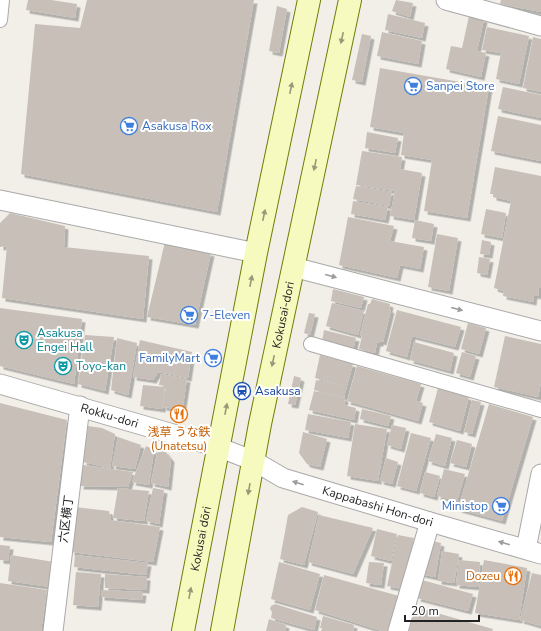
<svg xmlns="http://www.w3.org/2000/svg" width="541" height="631" viewBox="0 0 541 631" font-family="'Nunito Sans','Noto Sans JP',sans-serif">
	<style>
		.building { fill: #c7bfb8; filter: url(#shadow) }
		.lines { fill: none; stroke-linecap: round; stroke-linejoin: round }
		.pedestrian-casing { stroke: #a9a9a9; stroke-width: 16 }
		.minor-casing { stroke: #a9a9a9; stroke-width: 21 }
		.secondary-casing { stroke: #707d05; stroke-width: 24 }
		.pedestrian { stroke: #fff; stroke-width: 14 }
		.minor { stroke: #fff; stroke-width: 19 }
		.secondary { stroke: #f7fabf; stroke-width: 22 }
		.oneway { fill: #979978 }
		.oneway2 { fill: #9c9c9c }
		.labels { text-anchor: middle; stroke-width: 4; stroke-linejoin: round; paint-order: stroke }
		.shop-label { font-size: 12px; fill: #366cbe; stroke: #fff; text-anchor: start }
		.street-label { font-size: 12px; fill: #222; stroke: #fff }
		.culture-label { font-size: 12px; fill: #0d838f; stroke: #fff; text-anchor: start }
		.transit-label { font-size: 12px; fill: #164399; stroke: #fff; text-anchor: start }
		.food-label { font-size: 12px; fill: #c56008; stroke: #fff }
	</style>
	<defs>
		<filter id="shadow"><feDropShadow dx="3.5" dy="3.5" stdDeviation="0" flood-color="#0004"/></filter>
	</defs>
	<rect width="100%" height="100%" fill="#f2efe9"/>
	<g class="building">
		<path d="M 28,0 L 51,0 L 77,4 L 75,18 L 26,10 Z"/>
		<path d="M 87,0 L 254,0 L 217,212 L 21,174 L 35,24 L 80,28 Z"/>
		<path d="M 396,0 L 413,3 L 410,17 L 392,11 Z"/>
		<path d="M 501,0 L 541,0 L 541,12 L 500,4 Z"/>
		<path d="M 277,6 L 287,9 L 279,53 L 269,51 Z"/>
		<path d="M 388,14 L 425,23 L 422,38 L 385,30 Z"/>
		<path d="M 469,16 L 484,19 L 477,51 L 486,53 L 481,77 L 446,69 L 451,46 L 462,48 Z"/>
		<path d="M 487,27 L 529,36 L 519,84 L 496,79 L 501,53 L 482,50 Z"/>
		<path d="M 382,32 L 422,41 L 418,64 L 377,56 Z"/>
		<path d="M 362,34 L 371,36 L 362,82 L 352,80 Z"/>
		<path d="M 533,37 L 541,39 L 541,92 L 523,88 Z"/>
		<path d="M 380,68 L 489,87 L 467,218 L 424,211 L 432,160 L 401,155 L 404,133 L 370,127 Z"/>
		<path d="M 503,87 L 541,95 L 541,118 L 498,109 Z"/>
		<path d="M 498,116 L 541,125 L 541,161 L 491,151 Z"/>
		<path d="M 367,132 L 398,138 L 395,153 L 365,148 Z"/>
		<path d="M 362,151 L 402,157 L 400,169 L 422,173 L 414,220 L 390,216 L 395,191 L 356,185 Z"/>
		<path d="M 495,167 L 541,176 L 541,288 L 539,288 L 538,296 L 534,295 L 533,302 L 503,296 L 504,291 L 494,288 L 511,201 L 493,197 L 493,194 L 490,194 Z"/>
		<path d="M 356,186 L 392,192 L 389,206 L 353,199 Z"/>
		<path d="M 353,201 L 388,207 L 385,220 L 351,214 Z"/>
		<path d="M 486,209 L 506,213 L 502,238 L 481,234 Z"/>
		<path d="M 10,213 L 65,226 L 64,247 L 149,256 L 143,319 L 2,298 L 7,246 L 0,247 L 0,223 Z"/>
		<path d="M 348,217 L 394,226 L 390,241 L 424,247 L 420,269 L 400,265 L 397,278 L 339,265 Z"/>
		<path d="M 415,220 L 434,224 L 431,241 L 412,238 Z"/>
		<path d="M 437,234 L 458,238 L 449,291 L 428,287 Z"/>
		<path d="M 482,240 L 491,242 L 489,255 L 480,254 Z"/>
		<path d="M 165,242 L 211,253 L 195,325 L 147,317 Z"/>
		<path d="M 479,257 L 490,259 L 487,275 L 477,273 Z"/>
		<path d="M 333,289 L 364,297 L 361,308 L 331,301 Z"/>
		<path d="M 372,299 L 390,304 L 389,309 L 391,310 L 383,342 L 380,341 L 380,343 L 377,343 L 375,353 L 359,349 L 362,336 L 360,335 L 368,304 L 370,304 Z"/>
		<path d="M 332,303 L 364,311 L 358,335 L 326,326 Z"/>
		<path d="M 0,308 L 82,319 L 74,384 L 0,366 Z"/>
		<path d="M 397,310 L 461,327 L 455,347 L 412,336 L 407,357 L 386,351 Z"/>
		<path d="M 309,313 L 315,314 L 310,335 L 304,333 Z"/>
		<path d="M 468,323 L 486,328 L 479,354 L 461,349 Z"/>
		<path d="M 324,330 L 356,338 L 353,350 L 322,342 Z"/>
		<path d="M 85,335 L 114,337 L 105,391 L 78,384 Z"/>
		<path d="M 505,336 L 541,344 L 541,382 L 538,397 L 494,387 Z"/>
		<path d="M 117,338 L 137,343 L 128,395 L 111,390 Z"/>
		<path d="M 140,340 L 192,352 L 188,378 L 158,372 L 153,380 L 133,377 Z"/>
		<path d="M 414,342 L 454,353 L 450,371 L 410,360 Z"/>
		<path d="M 462,352 L 476,356 L 470,377 L 456,373 Z"/>
		<path d="M 320,355 L 353,364 L 344,397 L 314,390 L 316,380 L 345,386 L 315,378 Z"/>
		<path d="M 357,366 L 421,384 L 416,401 L 423,403 L 418,421 L 347,401 Z"/>
		<path d="M 161,374 L 187,379 L 183,405 L 175,409 L 163,407 L 166,386 L 159,385 Z"/>
		<path d="M 294,376 L 301,378 L 295,405 L 288,404 Z"/>
		<path d="M 143,385 L 165,387 L 162,409 L 140,406 Z"/>
		<path d="M 438,388 L 469,397 L 460,431 L 429,422 Z"/>
		<path d="M 314,391 L 345,398 L 344,405 L 356,408 L 354,420 L 309,410 Z"/>
		<path d="M 472,400 L 481,402 L 472,434 L 464,432 Z"/>
		<path d="M 0,403 L 67,420 L 51,542 L 0,537 Z"/>
		<path d="M 489,404 L 533,417 L 502,521 L 458,509 Z"/>
		<path d="M 362,409 L 391,416 L 388,426 L 360,419 Z"/>
		<path d="M 308,414 L 351,422 L 348,438 L 305,430 Z"/>
		<path d="M 355,424 L 387,429 L 378,481 L 347,476 Z"/>
		<path d="M 392,425 L 406,428 L 401,449 L 387,445 Z"/>
		<path d="M 88,426 L 102,428 L 115,434 L 110,468 L 83,462 Z"/>
		<path d="M 303,432 L 327,439 L 320,467 L 307,464 L 299,453 Z"/>
		<path d="M 411,433 L 431,438 L 416,491 L 397,486 Z"/>
		<path d="M 436,434 L 452,438 L 445,466 L 428,461 Z"/>
		<path d="M 118,437 L 141,445 L 135,469 L 112,466 Z"/>
		<path d="M 457,440 L 472,444 L 466,467 L 450,463 Z"/>
		<path d="M 146,446 L 154,450 L 149,485 L 132,482 Z"/>
		<path d="M 158,449 L 165,451 L 171,459 L 168,487 L 151,483 Z"/>
		<path d="M 386,458 L 398,462 L 392,484 L 380,481 Z"/>
		<path d="M 83,465 L 133,472 L 128,487 L 80,486 Z"/>
		<path d="M 444,469 L 465,474 L 457,501 L 437,496 Z"/>
		<path d="M 425,472 L 440,476 L 434,497 L 420,493 Z"/>
		<path d="M 118,488 L 149,491 L 144,521 L 113,518 Z"/>
		<path d="M 153,488 L 164,490 L 159,524 L 146,521 Z"/>
		<path d="M 75,507 L 109,511 L 111,520 L 160,527 L 153,562 L 71,552 Z"/>
		<path d="M 302,507 L 318,512 L 304,565 L 280,559 L 288,515 Z"/>
		<path d="M 319,515 L 373,528 L 353,574 L 308,562 Z"/>
		<path d="M 377,529 L 397,534 L 391,561 L 371,556 Z"/>
		<path d="M 398,535 L 414,538 L 403,589 L 387,586 Z"/>
		<path d="M 428,540 L 441,543 L 435,577 L 421,574 Z"/>
		<path d="M 0,545 L 10,546 L 8,561 L 0,560 Z"/>
		<path d="M 442,551 L 459,554 L 454,583 L 438,581 Z"/>
		<path d="M 11,555 L 54,562 L 51,587 L 8,581 Z"/>
		<path d="M 75,555 L 148,563 L 146,575 L 74,567 Z"/>
		<path d="M 459,560 L 480,562 L 478,587 L 456,585 Z"/>
		<path d="M 484,560 L 527,568 L 519,620 L 475,613 Z"/>
		<path d="M 279,562 L 320,574 L 310,610 L 271,599 Z"/>
		<path d="M 369,562 L 384,563 L 381,585 L 366,583 Z"/>
		<path d="M 76,572 L 101,574 L 98,607 L 73,605 Z"/>
		<path d="M 532,573 L 541,575 L 541,626 L 520,620 Z"/>
		<path d="M 105,574 L 147,577 L 146,590 L 105,588 Z"/>
		<path d="M 324,575 L 399,596 L 388,631 L 382,631 L 315,610 Z"/>
		<path d="M 422,580 L 473,594 L 468,611 L 417,598 Z"/>
		<path d="M 0,583 L 47,590 L 41,631 L 0,631 Z"/>
		<path d="M 101,590 L 143,592 L 142,600 L 101,597 Z"/>
		<path d="M 275,604 L 317,617 L 314,630 L 271,618 L 272,612 L 270,609 L 271,606 Z"/>
		<path d="M 416,607 L 493,629 L 492,631 L 409,631 Z"/>
		<path d="M 323,616 L 354,625 L 353,631 L 321,631 L 322,628 L 320,628 Z"/>
		<path d="M 269,619 L 286,625 L 285,631 L 266,631 Z"/>
	</g>
	<g class="lines">
		<g class="pedestrian-casing">
			<g id="pedestrian">
				<path d="M 0,20 L 2,0"/>
				<path d="M 311,344 L 541,410"/>
			</g>
		</g>
		<g class="minor-casing">
			<g id="minor">
				<path d="M 446,0 L 541,26"/>
				<path d="M 0,200 L 256,253"/>
				<path d="M 293,267 L 541,331"/>
				<path id="s1" d="M 0,384 L 218,447 L 254,461 L 283,478 L 430,522 L 541,554"/>
				<path d="M 526,549 L 541,474"/>
				<path d="M 53,631 L 80,406"/>
				<path d="M 398,631 L 430,522"/>
			</g>
		</g>
		<g class="secondary-casing">
			<g id="secondary">
				<path id="s2" d="M 183,631 L 256,253 L 309,0"/>
				<path id="s3" d="M 222,631 L 260,424 L 350,0"/>
			</g>
		</g>
		<use href="#pedestrian" class="pedestrian"/>
		<use href="#minor" class="minor"/>
		<use href="#secondary" class="secondary"/>
	</g>
	<defs><path id="oneway-solid" d="M-6-.8H1V-3.2L6.5 0L1 3.2V.8H-6Z"/></defs>
	<g class="oneway">
		<use href="#oneway-solid" transform="translate(342 38) rotate(102)"/>
		<use href="#oneway-solid" transform="translate(291 88) rotate(-78)"/>
		<use href="#oneway-solid" transform="translate(315 165) rotate(102)"/>
		<use href="#oneway-solid" transform="translate(264 215) rotate(-78)"/>
		<use href="#oneway-solid" transform="translate(251 281) rotate(-79)"/>
		<use href="#oneway-solid" transform="translate(273 361) rotate(102)"/>
		<use href="#oneway-solid" transform="translate(226 409) rotate(-79)"/>
		<use href="#oneway-solid" transform="translate(249 489) rotate(100)"/>
		<use href="#oneway-solid" transform="translate(190 593) rotate(-79)"/>
	</g>
	<g class="oneway2">
		<use href="#oneway-solid" transform="translate(331 276) rotate(15)"/>
		<use href="#oneway-solid" transform="translate(457 309) rotate(15)"/>
		<use href="#oneway-solid" transform="translate(298 483) rotate(-163)"/>
		<use href="#oneway-solid" transform="translate(504 543) rotate(-164)"/>
	</g>
	<defs>
		<g id="supermarket-ring" transform="scale(0.9)"><circle r="9.5" fill="#fff" stroke="#3f7fe0" stroke-width="1.5"/><path d="M-6-5.5h2.5l.6 2H6L4.5 2H-2.5L-4.4-4H-6ZM-1.5 3.2a1.3 1.3 0 1 0 .1 0ZM3 3.2a1.3 1.3 0 1 0 .1 0Z" fill="#3f7fe0"/></g>
		<g id="theatre-ring" transform="scale(0.9)"><circle r="9.5" fill="#fff" stroke="#0f9aa8" stroke-width="1.5"/><path d="M-5-5.5Q0-4 5-5.5V0Q5 5 0 6Q-5 5-5 0ZM-3.3-2.5H-1v1.5H-3.3ZM1-2.5H3.3v1.5H1ZM-2.8 1Q0 5.5 2.8 1Z" fill="#0f9aa8"/></g>
		<g id="station-ring" transform="scale(0.9)"><circle r="9.5" fill="#fff" stroke="#1a4fb4" stroke-width="1.5"/><path d="M-3-6H3Q5-6 5-4V2Q5 4 3 4L4.5 6H3L1.5 4h-3L-3 6H-4.5L-3 4Q-5 4-5 2V-4Q-5-6-3-6ZM-3.5-4v3h7v-3ZM-3.5 1v1.5H-2V1ZM2 1v1.5H3.5V1Z" fill="#1a4fb4"/></g>
		<g id="restaurant-ring" transform="scale(0.9)"><circle r="9.5" fill="#fff" stroke="#e8710a" stroke-width="1.5"/><path d="M-5-6h1v4h1v-4h1v4h1v-4h1v5L-1.5 .5V6h-2V.5L-5-1ZM5-6V6H3V1.5H1.5Q1.5-4 5-6Z" fill="#e8710a"/></g>
	</defs>
	<g fill-rule="evenodd">
		<use href="#supermarket-ring" x="413" y="86"/>
		<use href="#supermarket-ring" x="129" y="126"/>
		<use href="#supermarket-ring" x="189" y="315"/>
		<use href="#theatre-ring" x="24" y="340"/>
		<use href="#supermarket-ring" x="213" y="358"/>
		<use href="#theatre-ring" x="63" y="366"/>
		<use href="#station-ring" x="242" y="391"/>
		<use href="#restaurant-ring" x="179" y="414"/>
		<use href="#supermarket-ring" x="501" y="506"/>
		<use href="#restaurant-ring" x="513" y="576"/>
	</g>
	<g class="labels">
		<g class="shop-label">
			<text x="426" y="90">Sanpei Store</text>
			<text x="142" y="130">Asakusa Rox</text>
			<text x="202" y="319">7-Eleven</text>
			<text x="200" y="362" text-anchor="end">FamilyMart</text>
			<text x="488" y="510" text-anchor="end">Ministop</text>
		</g>
		<g class="street-label">
			<text dy="4" stroke="none"><textPath href="#s3" startOffset="322">Kokusai-dori</textPath></text>
			<text dy="4" stroke="none"><textPath href="#s1" startOffset="114">Rokku-dori</textPath></text>
			<text dy="4" stroke="none"><textPath href="#s1" startOffset="398">Kappabashi Hon-dori</textPath></text>
			<text transform="translate(66 519) rotate(-83)" y="4">六区横丁</text>
			<text dy="4" stroke="none"><textPath href="#s2" startOffset="94">Kokusai dōri</textPath></text>
		</g>
		<g class="culture-label">
			<text x="37" y="337">Asakusa<tspan x="37" dy="14">Engei Hall</tspan></text>
			<text x="76" y="370">Toyo-kan</text>
		</g>
		<g class="transit-label">
			<text x="255" y="395">Asakusa</text>
		</g>
		<g class="food-label">
			<text x="179" y="436">浅草 うな鉄<tspan x="179" dy="14">(Unatetsu)</tspan></text>
			<text x="500" y="580" text-anchor="end">Dozeu</text>
		</g>
	</g>
	<path d="M405 615v6h74v-6" fill="none" stroke="#222222" stroke-width="2"/>
	<text x="411" y="615" font-size="12" fill="#222222" stroke="#ffffff" stroke-width="3" paint-order="stroke">20 m</text>
</svg>
